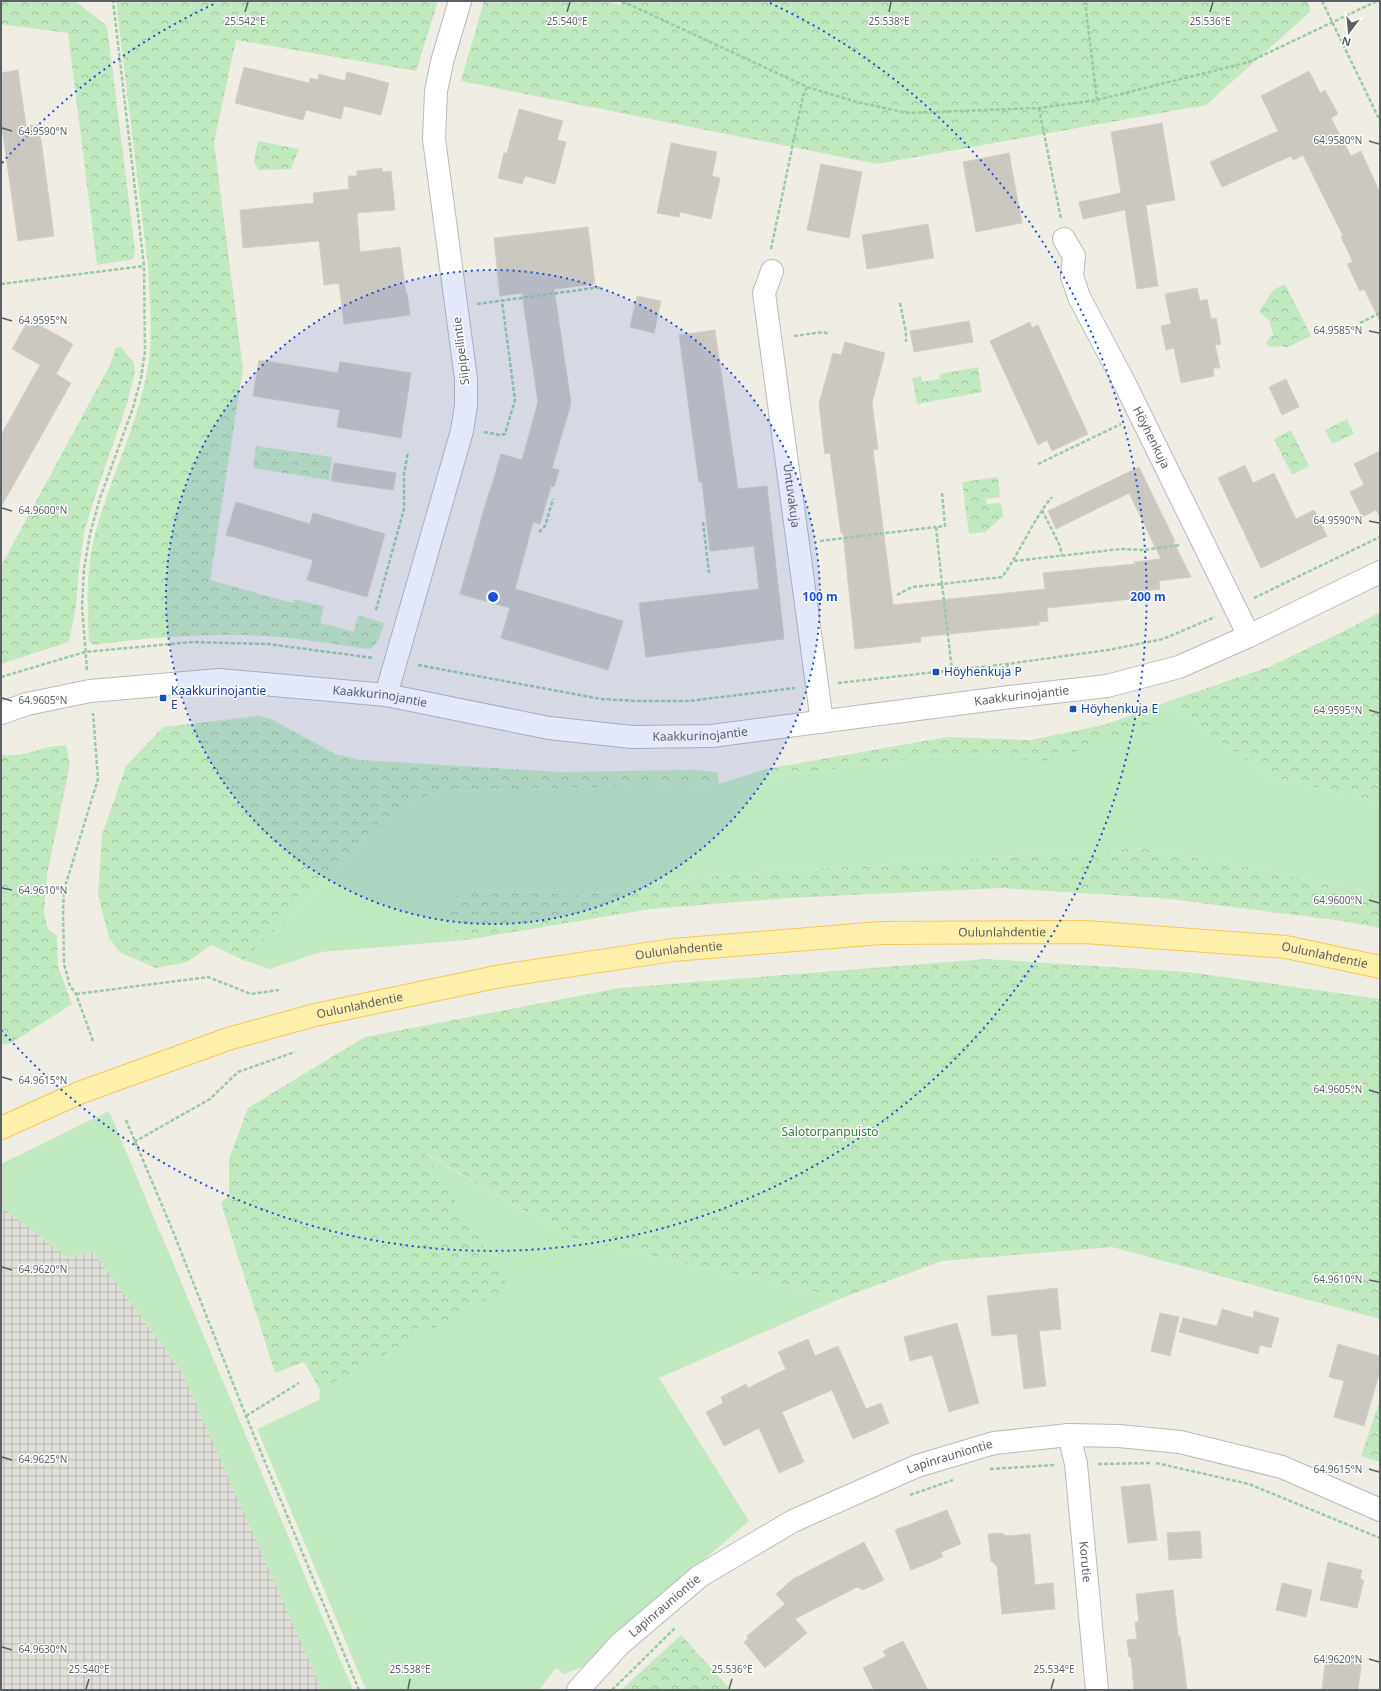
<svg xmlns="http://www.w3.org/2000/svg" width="1381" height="1691" viewBox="0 0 1381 1691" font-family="'Noto Sans',sans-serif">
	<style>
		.industrial { fill: url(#industrial-grid) }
		.grass { fill: #c1e9c0 }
		.forest { fill: url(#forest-crowns) }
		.building { fill: #cbc8c2; stroke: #d5cfc3 }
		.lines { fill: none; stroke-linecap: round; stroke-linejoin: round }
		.minor-casing { stroke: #b7bbbf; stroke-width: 24 }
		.major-casing { stroke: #fac854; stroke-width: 24 }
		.path { stroke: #98caa6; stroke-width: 2.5; stroke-dasharray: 4 2; stroke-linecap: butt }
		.minor { stroke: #fff; stroke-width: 22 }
		.major { stroke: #fff0ab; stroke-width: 22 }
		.ticks { fill: none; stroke: #5c6166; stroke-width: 1.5 }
		.ring { fill: none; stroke: #1d4ed8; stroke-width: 2; stroke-dasharray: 2 4 }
		.transit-dot { fill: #1a4fb4; stroke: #fff; stroke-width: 1.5 }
		.labels { text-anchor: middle; stroke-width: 3; stroke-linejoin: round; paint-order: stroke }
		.street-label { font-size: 12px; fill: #5c6166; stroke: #fff }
		.transit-label { font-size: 12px; fill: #164399; stroke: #fff; text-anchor: start }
		.park-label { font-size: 12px; fill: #2f8231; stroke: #fff }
		.ticks-label { font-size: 10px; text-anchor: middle; fill: #5c6166; stroke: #fff; stroke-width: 3; stroke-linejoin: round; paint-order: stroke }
		.centre { fill: #1d4ed8; stroke: #fff; stroke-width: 2 }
		.ring-label { font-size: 12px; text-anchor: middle; font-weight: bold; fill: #1d4ed8; stroke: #fff; stroke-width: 3; stroke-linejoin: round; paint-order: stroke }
	</style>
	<defs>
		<pattern id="industrial-grid" width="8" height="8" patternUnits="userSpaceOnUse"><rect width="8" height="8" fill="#e0dfd9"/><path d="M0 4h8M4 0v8" fill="none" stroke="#b9b8b4"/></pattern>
		<pattern id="forest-crowns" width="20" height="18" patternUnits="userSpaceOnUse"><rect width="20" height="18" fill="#c1e9c0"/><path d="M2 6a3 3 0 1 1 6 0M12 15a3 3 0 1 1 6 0" fill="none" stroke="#a0c0a0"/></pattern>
	</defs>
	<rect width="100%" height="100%" fill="#f0ede5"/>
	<path class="industrial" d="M 6,1210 L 68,1258 L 93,1252 L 182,1372 L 322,1690 L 1,1690 L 1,1213 Z"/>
	<g class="grass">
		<path d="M 1172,700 L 1176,710 L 1269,776 L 1380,803 L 1380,896 L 1274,872 L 1143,848 L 731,874 L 580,895 L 471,890 L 445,922 L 466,940 L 321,952 L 270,969 L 243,960 L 411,801 L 443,791 L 719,784 L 766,769 L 773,777 L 939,755 L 1052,760 L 1152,723 L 1145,711 Z"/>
		<path d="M 109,1111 L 353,1690 L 322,1690 L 182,1372 L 93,1252 L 68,1258 L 6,1210 L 1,1213 L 1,1164 Z"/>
		<path d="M 424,1153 L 570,1238 L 842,1298 L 659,1378 L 749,1521 L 613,1638 L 585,1666 L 564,1674 L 556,1668 L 539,1690 L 366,1690 L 257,1429 L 319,1400 L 320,1390 Z"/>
	</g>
	<g class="forest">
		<path d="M 1,1 L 75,1 L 107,26 L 135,250 L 134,258 L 130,260 L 97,265 L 68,33 L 1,24 Z"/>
		<path d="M 116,1 L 438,1 L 416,71 L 236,40 L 214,142 L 243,369 L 210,580 L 293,603 L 294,599 L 324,606 L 320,623 L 354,632 L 358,615 L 384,623 C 381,632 379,644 370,649 C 336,645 302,638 267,636 C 209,633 152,637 94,645 L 89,642 C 87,606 86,569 95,534 C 109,482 134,433 145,381 C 154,343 150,304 148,266 Z"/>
		<path d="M 484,1 L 608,1 L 620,5 L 622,1 L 1307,1 L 1311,11 L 1206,105 L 877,164 L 461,81 Z"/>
		<path d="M 258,141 L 299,149 L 291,169 L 258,170 L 254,161 Z"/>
		<path d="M 1285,284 L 1311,336 L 1286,348 L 1282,346 L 1271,347 L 1266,344 L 1270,337 L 1274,335 L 1272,332 L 1270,321 L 1259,312 L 1273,290 Z"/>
		<path d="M 121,347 L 134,363 L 135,372 L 126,407 L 95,496 L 84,533 L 79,569 L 76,606 L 69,642 L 1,664 L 1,566 L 110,365 L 116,348 Z"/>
		<path d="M 978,367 L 982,392 L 917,404 L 912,378 L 921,376 L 922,382 L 940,379 L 940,374 Z"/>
		<path d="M 1347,419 L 1354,434 L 1332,444 L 1325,430 Z"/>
		<path d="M 1291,430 L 1309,466 L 1292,475 L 1274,439 Z"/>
		<path d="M 256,446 L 332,457 L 329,480 L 253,468 Z"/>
		<path d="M 998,477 L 1000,497 L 986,499 L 987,504 L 1001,503 L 1003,516 L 985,532 L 969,534 L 962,482 Z"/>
		<path d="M 1380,612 L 1380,803 L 1269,776 L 1176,710 L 1172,700 L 1269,667 L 1350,628 Z"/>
		<path d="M 1145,711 L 1153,723 L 1052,761 L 939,755 L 773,777 L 766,769 L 947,737 L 1031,740 L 1103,725 Z"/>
		<path d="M 258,716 L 271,719 L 335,754 L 360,760 L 560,772 L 691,770 L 717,772 L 719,784 L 442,791 L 411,801 L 243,960 L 212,945 L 187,962 L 156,968 L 121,953 L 109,938 L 98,895 L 102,835 L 126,766 L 163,727 Z"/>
		<path d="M 66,745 L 70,764 L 47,875 L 44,913 L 48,929 L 57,936 L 58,966 L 72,1004 L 11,1043 L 1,1044 L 1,755 C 22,758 44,746 66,745 Z"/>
		<path d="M 1143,848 L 1274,872 L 1380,896 L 1380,928 L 1343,921 L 1161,898 L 1002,888 L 788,898 L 650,909 L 466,940 L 445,922 L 451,899 L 471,890 L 580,895 L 731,874 Z"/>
		<path d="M 985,959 L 1188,972 L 1380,999 L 1380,1319 L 1112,1247 L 942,1261 L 842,1298 L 570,1238 L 425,1153 L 509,1287 L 320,1390 L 304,1362 L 275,1373 L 221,1203 L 229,1195 L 229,1159 L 248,1108 L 365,1037 L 620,988 Z"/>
		<path d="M 1380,1400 L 1380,1462 L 1361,1456 Z"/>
		<path d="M 681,1635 L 731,1690 L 621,1690 Z"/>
	</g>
	<g class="building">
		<path d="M 244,67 L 309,83 L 310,78 L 318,80 L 319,74 L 345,81 L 347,72 L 389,83 L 381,115 L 344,106 L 341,119 L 306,110 L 303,120 L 235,103 Z"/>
		<path d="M 18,70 L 26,126 L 39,125 L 54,236 L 18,241 L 3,134 L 1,134 L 1,73 Z"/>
		<path d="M 1309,71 L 1320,93 L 1325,90 L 1338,114 L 1331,118 L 1351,156 L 1361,151 L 1380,193 L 1380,321 L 1364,289 L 1360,291 L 1347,264 L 1353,262 L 1341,237 L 1343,236 L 1303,155 L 1293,160 L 1291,156 L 1222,187 L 1210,162 L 1278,131 L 1261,96 Z"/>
		<path d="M 519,109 L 563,121 L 557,140 L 566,142 L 555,184 L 525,176 L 522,184 L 498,178 L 504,153 L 507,153 Z"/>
		<path d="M 1162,123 L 1175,200 L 1146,205 L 1158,286 L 1137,289 L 1125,210 L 1083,219 L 1079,202 L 1121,193 L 1111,132 Z"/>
		<path d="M 671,143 L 717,152 L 712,176 L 720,178 L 711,219 L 680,212 L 679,217 L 657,213 Z"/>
		<path d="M 1009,153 L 1022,223 L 976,232 L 963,162 Z"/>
		<path d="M 821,164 L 862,172 L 849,238 L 807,230 Z"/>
		<path d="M 382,168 L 382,172 L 391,171 L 395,210 L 357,213 L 360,252 L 400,247 L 406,294 L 407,293 L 410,315 L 344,324 L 339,283 L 324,285 L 319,241 L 243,248 L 240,210 L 314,203 L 313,193 L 349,189 L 348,176 L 357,176 L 357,171 Z"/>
		<path d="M 928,224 L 934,258 L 867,269 L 862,235 Z"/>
		<path d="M 588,227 L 595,284 L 554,289 L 571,403 L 552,468 L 559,470 L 554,487 L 551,486 L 540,524 L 533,522 L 515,589 L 623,621 L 608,670 L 501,638 L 510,608 L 460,594 L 489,492 L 490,492 L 501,454 L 522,460 L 538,402 L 522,293 L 500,296 L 494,238 Z"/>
		<path d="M 1197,288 L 1200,301 L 1207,299 L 1211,319 L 1216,318 L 1221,344 L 1215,345 L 1220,368 L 1213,368 L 1214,376 L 1181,383 L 1174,348 L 1166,350 L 1161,326 L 1171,324 L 1165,294 Z"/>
		<path d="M 637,296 L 661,301 L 654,333 L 630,327 Z"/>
		<path d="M 29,319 L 73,344 L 56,374 L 71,383 L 1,507 L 1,435 L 40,365 L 12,349 Z"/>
		<path d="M 969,321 L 973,342 L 914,352 L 910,331 Z"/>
		<path d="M 1030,322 L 1032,328 L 1038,325 L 1088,434 L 1052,451 L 1047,440 L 1038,445 L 990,341 Z"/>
		<path d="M 715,330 L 738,489 L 767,486 L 784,639 L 646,657 L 639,603 L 759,589 L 754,546 L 710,551 L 702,482 L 699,482 L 679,335 Z"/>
		<path d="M 845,342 L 885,353 L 872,403 L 878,449 L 873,450 L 893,605 L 1045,589 L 1043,573 L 1135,564 L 1134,562 L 1161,559 L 1129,493 L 1056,529 L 1048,511 L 1139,467 L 1175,541 L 1173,541 L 1191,577 L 1159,581 L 1160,589 L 1131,593 L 1132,599 L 1047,608 L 1048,621 L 1039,622 L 1039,625 L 920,637 L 921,642 L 855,649 L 843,533 L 841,533 L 830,453 L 825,454 L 819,404 L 833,353 L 841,355 Z"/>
		<path d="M 259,360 L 338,373 L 340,362 L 411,373 L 401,438 L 337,427 L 340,410 L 253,396 Z"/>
		<path d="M 1286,379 L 1299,407 L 1282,415 L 1269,387 Z"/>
		<path d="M 1380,451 L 1380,517 L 1376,510 L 1362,517 L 1350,492 L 1364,485 L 1354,464 Z"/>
		<path d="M 334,463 L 396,473 L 393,490 L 331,481 Z"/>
		<path d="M 1245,465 L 1253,483 L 1274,473 L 1296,519 L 1314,510 L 1327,536 L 1261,568 L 1218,478 Z"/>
		<path d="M 236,502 L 310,524 L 313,513 L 385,534 L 367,597 L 307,580 L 313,560 L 226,535 Z"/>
		<path d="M 1057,1288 L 1061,1329 L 1039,1331 L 1046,1386 L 1024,1389 L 1017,1334 L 992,1336 L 987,1296 Z"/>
		<path d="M 1222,1309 L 1253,1318 L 1254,1311 L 1279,1318 L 1271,1348 L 1260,1345 L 1258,1354 L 1179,1332 L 1183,1318 L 1217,1326 Z"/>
		<path d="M 1160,1313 L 1179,1317 L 1170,1356 L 1151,1351 Z"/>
		<path d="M 957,1323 L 979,1403 L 949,1412 L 932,1355 L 910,1361 L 904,1337 Z"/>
		<path d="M 808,1339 L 815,1356 L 838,1346 L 866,1409 L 881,1403 L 889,1423 L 853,1439 L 832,1390 L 782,1412 L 804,1462 L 779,1473 L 759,1428 L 724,1446 L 706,1412 L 723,1403 L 721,1397 L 746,1384 L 748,1388 L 786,1369 L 778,1352 Z"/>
		<path d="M 1338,1344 L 1380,1356 L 1380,1371 L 1364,1426 L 1334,1417 L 1344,1381 L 1329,1377 Z"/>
		<path d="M 1150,1484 L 1157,1540 L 1128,1543 L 1121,1487 Z"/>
		<path d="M 947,1510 L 961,1544 L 941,1552 L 943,1557 L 911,1570 L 895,1530 Z"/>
		<path d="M 1200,1531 L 1202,1558 L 1169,1560 L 1167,1533 Z"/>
		<path d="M 1001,1533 L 1006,1536 L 1030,1534 L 1035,1585 L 1053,1583 L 1055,1609 L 1002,1614 L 997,1566 L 991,1561 L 988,1534 Z"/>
		<path d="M 864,1542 L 884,1580 L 863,1590 L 857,1587 L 795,1619 L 807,1633 L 765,1668 L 744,1642 L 748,1639 L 747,1636 L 785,1604 L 776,1594 L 793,1579 Z"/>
		<path d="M 1328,1562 L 1362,1570 L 1360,1579 L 1364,1580 L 1357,1608 L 1320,1600 Z"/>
		<path d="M 1282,1583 L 1312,1590 L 1306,1617 L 1276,1610 Z"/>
		<path d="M 1173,1590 L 1178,1636 L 1180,1636 L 1187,1690 L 1134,1690 L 1131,1657 L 1129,1657 L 1127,1640 L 1137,1639 L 1135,1622 L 1139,1622 L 1136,1594 Z"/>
		<path d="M 903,1641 L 928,1690 L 874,1690 L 863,1668 L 886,1656 L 883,1651 Z"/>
		<path d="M 1326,1655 L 1362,1659 L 1358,1690 L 1322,1690 Z"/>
	</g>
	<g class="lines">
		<g class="minor-casing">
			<g id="minor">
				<path id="s1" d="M 1064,239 L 1074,256 L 1072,276 L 1079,297 L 1125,384 L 1249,636"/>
				<path id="s2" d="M 772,271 L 764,293 L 822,722"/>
				<path d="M 386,695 L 462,431 L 466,405 L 466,379 L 434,139 L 436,91 L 442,62 L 460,1"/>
				<path id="s3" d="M 1,713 L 27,704 L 90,691 L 219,680 L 386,695 L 549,728 L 632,737 L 712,736 L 1010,697 L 1107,686 L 1179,667 L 1249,636 L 1380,572"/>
				<path id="s4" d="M 1069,1435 L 1076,1464 L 1097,1690"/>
				<path id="s5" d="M 578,1690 L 620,1644 L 700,1576 L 793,1521 L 917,1466 L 994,1443 L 1069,1435 L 1119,1436 L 1180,1442 L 1282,1467 L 1380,1510"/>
			</g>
		</g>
		<g class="major-casing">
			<g id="major">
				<path id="s6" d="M 1,1128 L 79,1093 L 228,1039 L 315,1015 L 501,976 L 673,950 L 881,933 L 1085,932 L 1286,947 L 1380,967"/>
			</g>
		</g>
		<g class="path">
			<path d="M 622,1 L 807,87 L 857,102 L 907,113 L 1039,108 L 1097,100 L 1249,62 L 1377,1"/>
			<path d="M 1085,1 L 1097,100"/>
			<path d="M 1322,1 L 1380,121"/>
			<path d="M 1039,108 L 1061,219"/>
			<path d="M 771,249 L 803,96 L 807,87"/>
			<path d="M 1,284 L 144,266"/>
			<path d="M 900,303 L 906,332 L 906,342"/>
			<path d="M 477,304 L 601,287"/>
			<path d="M 1360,323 L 1380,313"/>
			<path d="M 794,336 L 823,332 L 829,334"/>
			<path d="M 484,432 L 500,435 L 505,434 L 515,400 L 502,301"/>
			<path d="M 1038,464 L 1121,424"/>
			<path d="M 942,493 L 945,526 L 936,527 L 942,584 L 1002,577 C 1021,551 1032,521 1052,497"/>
			<path d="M 1042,510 L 1060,546 L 1062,556"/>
			<path d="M 703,522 L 709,573"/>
			<path d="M 539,532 L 545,526 L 553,499"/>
			<path d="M 820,541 L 936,527"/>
			<path d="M 1014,561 L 1121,549 L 1143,550 L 1180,545"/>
			<path d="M 897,595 L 912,587 L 942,584 L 952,670"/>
			<path d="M 1254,598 L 1380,537"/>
			<path d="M 376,610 L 404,509 L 404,474 L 408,452"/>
			<path d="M 1007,664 L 1008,675"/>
			<path d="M 418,665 L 601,699 L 637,701 L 689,701 L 795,688"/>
			<path d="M 87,670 L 82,606 L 84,569 L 90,534 L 100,498 L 133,408 L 141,378 L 145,352 L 144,266 L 113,1"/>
			<path d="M 1,677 L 85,652 L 192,642 L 268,644 L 374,658"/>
			<path d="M 838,683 L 1007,664 L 1108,650 L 1163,639 L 1215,617"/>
			<path d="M 76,994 L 208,977 L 251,994 L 279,990"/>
			<path d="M 93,1041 L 76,994 L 70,986 L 64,964 L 63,912 L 64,890 L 98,779 L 93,713"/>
			<path d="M 126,1120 L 172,1229 L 246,1416 L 359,1690"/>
			<path d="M 134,1142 L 210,1099 L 238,1072 L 295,1052"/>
			<path d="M 246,1416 L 299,1383"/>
			<path d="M 1156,1463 L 1249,1484 L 1380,1538"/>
			<path d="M 1098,1464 L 1151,1463"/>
			<path d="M 990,1469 L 1055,1465"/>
			<path d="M 910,1495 L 953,1480"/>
			<path d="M 612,1690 L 676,1627"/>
		</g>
		<use href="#minor" class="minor"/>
		<use href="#major" class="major"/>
	</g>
	<path class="ticks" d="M 245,12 L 248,2M 567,12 L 570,2M 889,12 L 891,2M 1210,12 L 1213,2M 2,128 L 12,131M 1369,141 L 1379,144M 2,318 L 12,321M 1369,331 L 1379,333M 2,508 L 12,511M 1369,521 L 1379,523M 2,698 L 12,701M 1369,710 L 1379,713M 2,888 L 12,890M 1369,900 L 1379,903M 2,1077 L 12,1080M 1369,1090 L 1379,1093M 2,1267 L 12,1270M 1369,1280 L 1379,1282M 2,1457 L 12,1460M 1369,1469 L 1379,1472M 2,1647 L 12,1650M 1369,1659 L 1379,1662M 86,1689 L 89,1679M 408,1689 L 410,1679M 729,1689 L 732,1679M 1051,1689 L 1054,1679"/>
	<circle cx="493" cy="597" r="327" fill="#1d4ed8" fill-opacity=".12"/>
	<g class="ring">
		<circle cx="493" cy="597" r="327"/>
		<path d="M2 163A655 655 0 0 1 216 3M770 3A655 655 0 1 1 2 1031"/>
	</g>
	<g class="transit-dot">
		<rect x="932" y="668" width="8" height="8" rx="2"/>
		<rect x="159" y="694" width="8" height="8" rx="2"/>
		<rect x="1069" y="705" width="8" height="8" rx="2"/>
	</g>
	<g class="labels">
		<g class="street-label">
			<text transform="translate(461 351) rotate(-97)" y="4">Siipipeilintie</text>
			<text dy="4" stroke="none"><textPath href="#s1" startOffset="220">Höyhenkuja</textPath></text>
			<text dy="4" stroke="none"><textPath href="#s2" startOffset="228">Untuvakuja</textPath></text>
			<text dy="4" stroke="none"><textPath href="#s3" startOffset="1031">Kaakkurinojantie</textPath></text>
			<text dy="4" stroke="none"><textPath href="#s3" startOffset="383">Kaakkurinojantie</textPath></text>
			<text dy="4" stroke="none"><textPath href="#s3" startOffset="707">Kaakkurinojantie</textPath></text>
			<text dy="4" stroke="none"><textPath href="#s6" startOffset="1028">Oulunlahdentie</textPath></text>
			<text dy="4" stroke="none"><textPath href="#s6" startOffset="704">Oulunlahdentie</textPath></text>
			<text dy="4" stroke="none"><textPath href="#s6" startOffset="1352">Oulunlahdentie</textPath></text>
			<text dy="4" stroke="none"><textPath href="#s6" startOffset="380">Oulunlahdentie</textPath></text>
			<text dy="4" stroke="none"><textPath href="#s5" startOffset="445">Lapinrauniontie</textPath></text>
			<text dy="4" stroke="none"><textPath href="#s4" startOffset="128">Korutie</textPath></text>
			<text dy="4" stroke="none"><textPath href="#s5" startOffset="121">Lapinrauniontie</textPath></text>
		</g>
		<g class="transit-label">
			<text x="944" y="676">Höyhenkuja P</text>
			<text x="171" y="695">Kaakkurinojantie<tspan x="171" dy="14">E</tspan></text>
			<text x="1081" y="713">Höyhenkuja E</text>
		</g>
		<g class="park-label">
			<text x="830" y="1136">Salotorpanpuisto</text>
		</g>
	</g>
	<g class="ticks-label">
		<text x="245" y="25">25.542°E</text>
		<text x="567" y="25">25.540°E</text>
		<text x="889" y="25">25.538°E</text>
		<text x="1210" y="25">25.536°E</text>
		<text x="43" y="135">64.9590°N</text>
		<text x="1338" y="144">64.9580°N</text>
		<text x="43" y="324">64.9595°N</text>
		<text x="1338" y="334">64.9585°N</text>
		<text x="43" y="514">64.9600°N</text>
		<text x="1338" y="524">64.9590°N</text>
		<text x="43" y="704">64.9605°N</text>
		<text x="1338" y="714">64.9595°N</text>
		<text x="43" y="894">64.9610°N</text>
		<text x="1338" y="904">64.9600°N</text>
		<text x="43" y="1084">64.9615°N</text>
		<text x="1338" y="1093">64.9605°N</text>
		<text x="43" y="1273">64.9620°N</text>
		<text x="1338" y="1283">64.9610°N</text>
		<text x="43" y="1463">64.9625°N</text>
		<text x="1338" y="1473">64.9615°N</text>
		<text x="43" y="1653">64.9630°N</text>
		<text x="1338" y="1663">64.9620°N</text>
		<text x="89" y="1673">25.540°E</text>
		<text x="410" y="1673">25.538°E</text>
		<text x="732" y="1673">25.536°E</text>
		<text x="1054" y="1673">25.534°E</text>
	</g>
	<circle cx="493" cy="597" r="6" class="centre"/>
	<g class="ring-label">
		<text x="820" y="601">100 m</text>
		<text x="1148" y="601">200 m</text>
	</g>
	<rect width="1381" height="1691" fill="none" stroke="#5c6166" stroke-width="4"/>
	<g transform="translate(1349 32) rotate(196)" stroke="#ffffff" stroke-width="3" paint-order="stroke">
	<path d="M0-3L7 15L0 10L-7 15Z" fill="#5c6166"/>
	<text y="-6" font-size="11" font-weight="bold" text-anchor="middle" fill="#5c6166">N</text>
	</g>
</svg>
